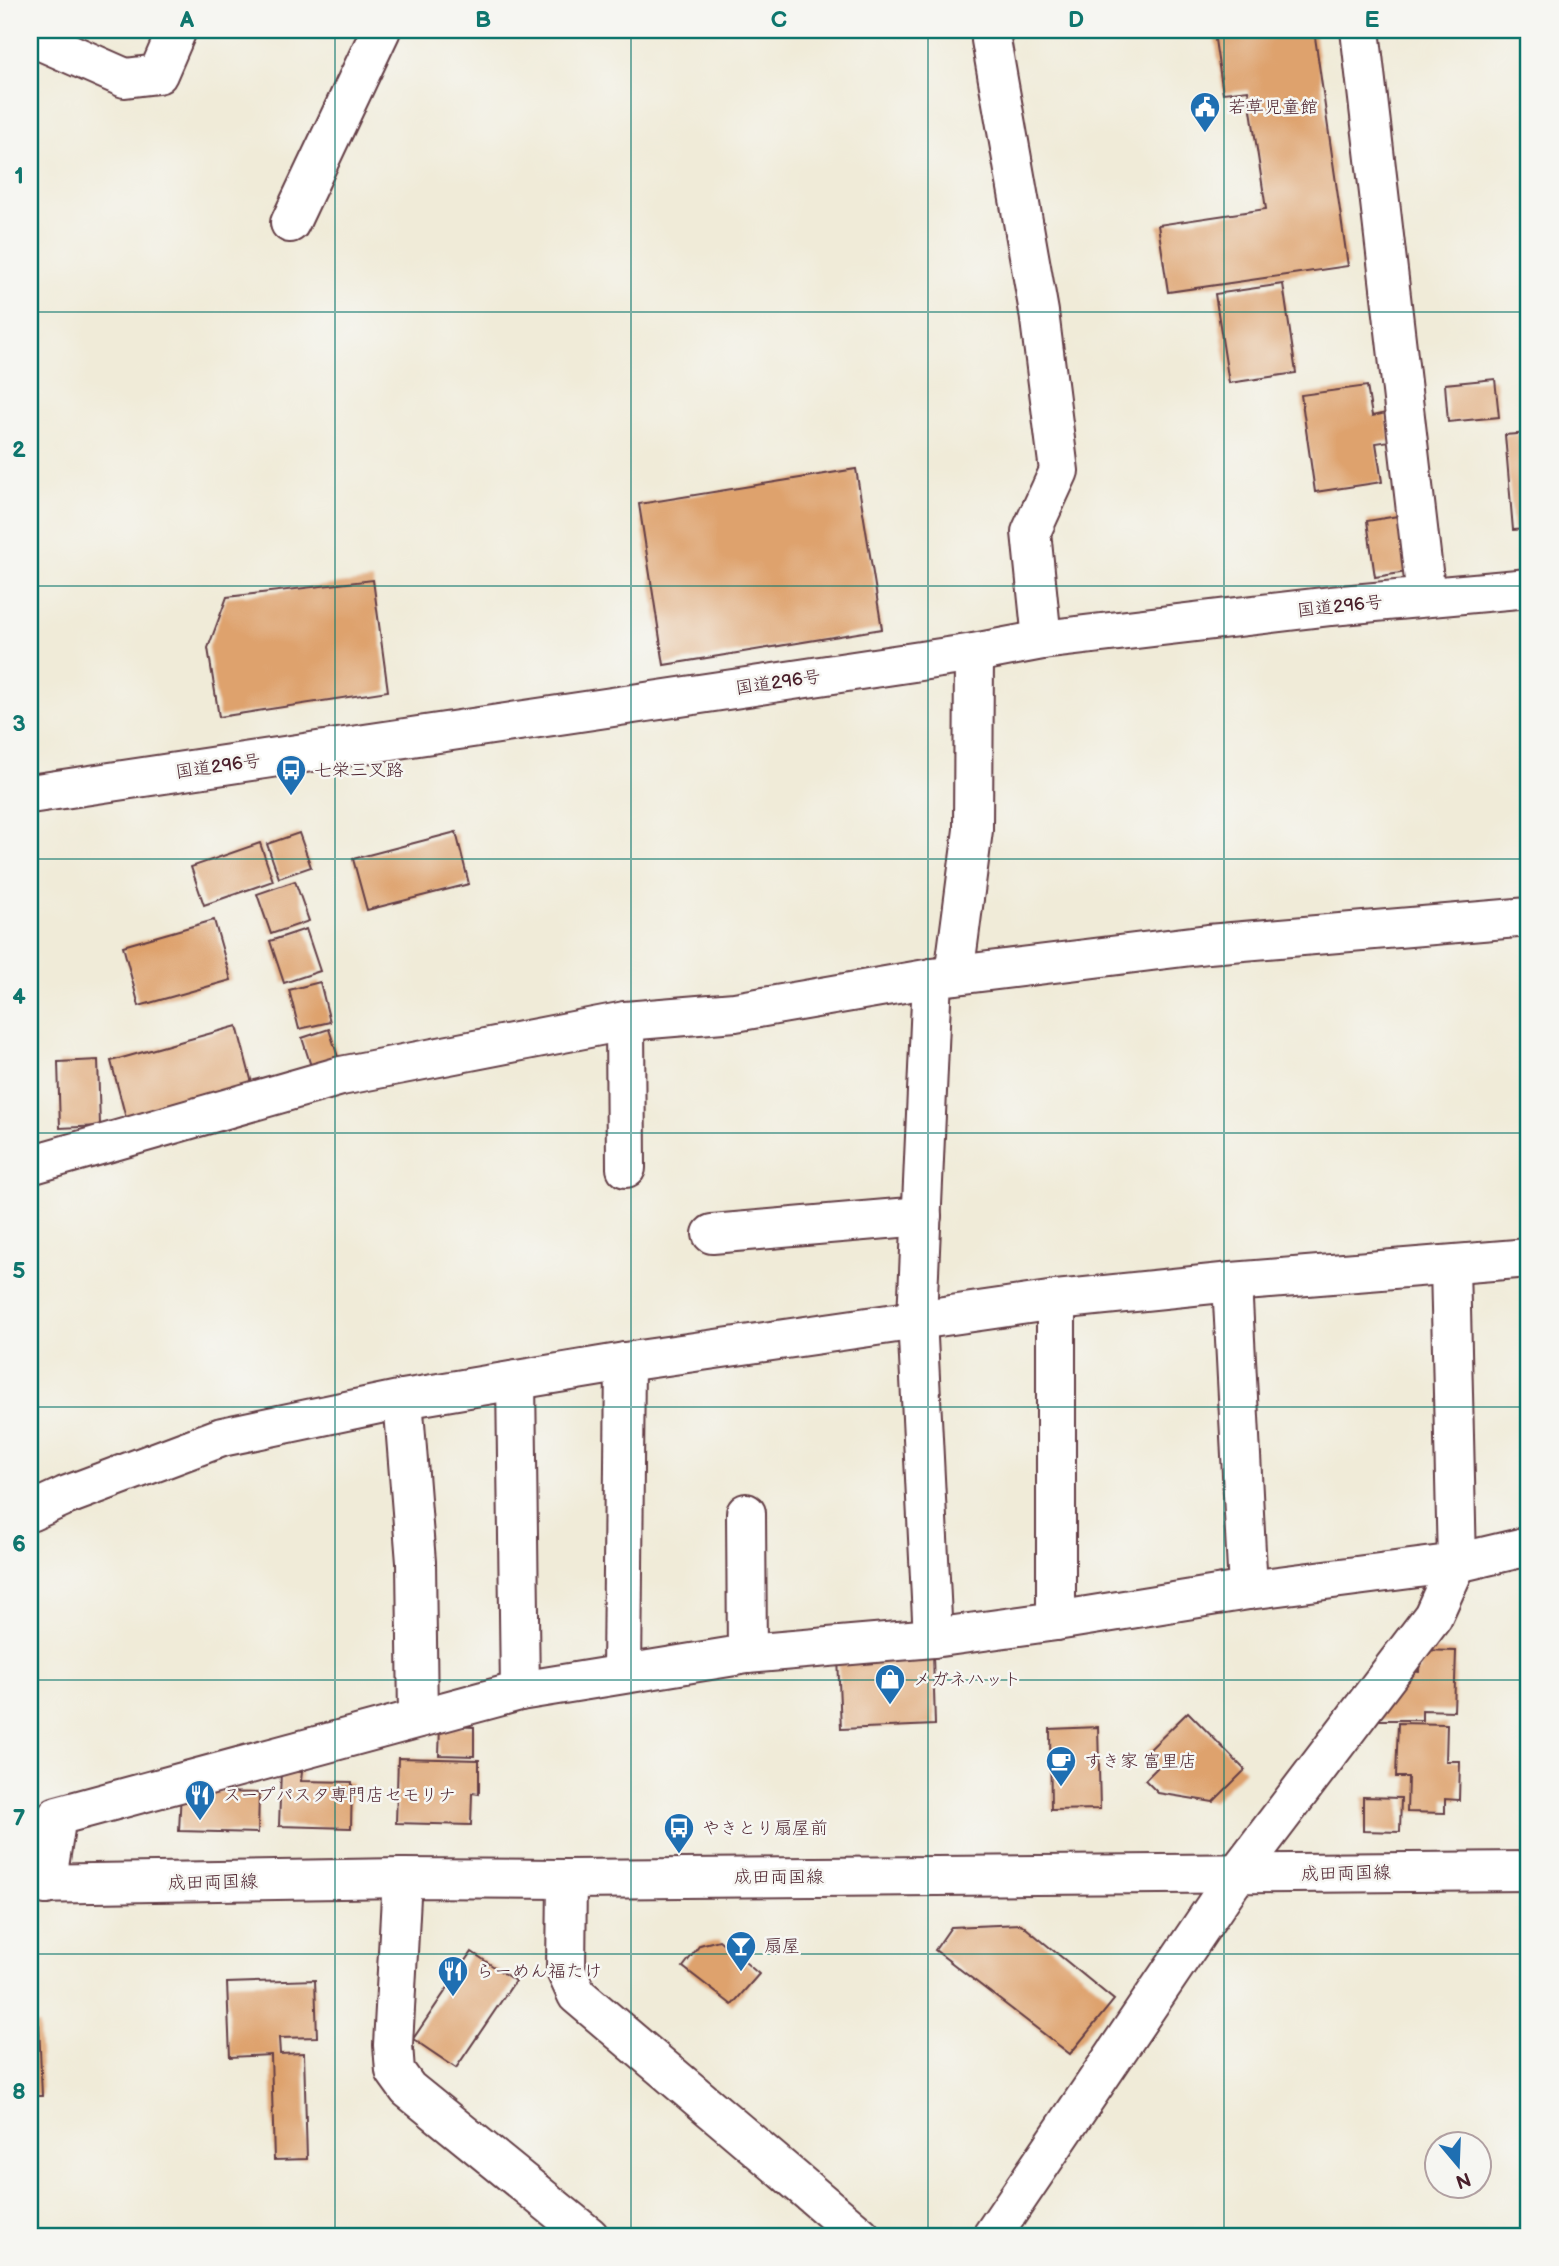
<svg xmlns="http://www.w3.org/2000/svg" width="1559" height="2266" viewBox="0 0 1559 2266" font-family="'Balsamiq Sans','Klee One',sans-serif">
	<style>
		.building { fill: #dea26d }
		.lines { fill: none; stroke-linecap: round; stroke-linejoin: round }
		.minor-casing { stroke: #633e45; stroke-width: 42 }
		.secondary-casing { stroke: #633e45; stroke-width: 42 }
		.trunk-casing { stroke: #633e45; stroke-width: 42 }
		.minor { stroke: #fff; stroke-width: 38 }
		.secondary { stroke: #fff; stroke-width: 38 }
		.trunk { stroke: #fff; stroke-width: 38 }
		.grid { fill: none; stroke: #0f766e; stroke-width: 2; stroke-opacity: 0.55 }
		.labels { text-anchor: middle; stroke-width: 5; stroke-linejoin: round; paint-order: stroke }
		.poi-label { font-size: 18px; fill: #4a1f2b; stroke: #f6f6f2; text-anchor: start }
		.street-label { font-size: 18px; fill: #4a1f2b; stroke: #f6f6f2 }
		.neatline { fill: none; stroke: #0f766e; stroke-width: 2.5 }
		.grid-label { font-size: 23px; text-anchor: middle; font-weight: bold; fill: #0f766e }
	</style>
	<rect width="100%" height="100%" fill="#f6f6f2"/>
	<filter id="ink" filterUnits="userSpaceOnUse"><feTurbulence type="fractalNoise" baseFrequency=".0143" numOctaves="2"/><feDisplacementMap in="SourceGraphic" scale="14" xChannelSelector="R" yChannelSelector="G"/><feConvolveMatrix kernelMatrix="1 2 1 2 8 2 1 2 1" color-interpolation-filters="sRGB"/></filter>
	<filter id="wash" filterUnits="userSpaceOnUse"><feTurbulence type="fractalNoise" baseFrequency=".00686" numOctaves="4" result="noise"/><feDisplacementMap in="SourceGraphic" scale="28" xChannelSelector="R" yChannelSelector="G"/><feGaussianBlur stdDeviation="1.57" result="paint"/><feColorMatrix in="noise" values="0 0 0 0 0 0 0 0 0 0 0 0 0 0 0 0 0 1.4 0 .05"/><feComposite in="paint" operator="in"/></filter>
	<g filter="url(#wash)">
		<rect width="100%" height="100%" fill="#f0ebd8"/>
		<g id="blocks">
			<g class="building">
				<path d="M 1238,30 L 1314,30 L 1348,266 L 1168,292 L 1158,225 L 1266,209 L 1248,90 L 1223,93 L 1214,33 Z"/>
				<path d="M 1283,284 L 1296,373 L 1229,383 L 1215,294 Z"/>
				<path d="M 1495,379 L 1499,417 L 1448,422 L 1445,384 Z"/>
				<path d="M 1367,386 L 1372,416 L 1386,413 L 1390,441 L 1376,443 L 1382,482 L 1315,492 L 1301,395 Z"/>
				<path d="M 1529,433 L 1529,529 L 1513,530 L 1505,435 Z"/>
				<path d="M 856,469 L 882,629 L 664,665 L 639,504 Z"/>
				<path d="M 1398,516 L 1407,572 L 1375,577 L 1367,521 Z"/>
				<path d="M 373,580 L 388,691 L 219,717 L 208,648 L 227,597 Z"/>
				<path d="M 456,832 L 469,884 L 367,910 L 353,859 Z"/>
				<path d="M 299,833 L 311,867 L 279,878 L 267,844 Z"/>
				<path d="M 260,843 L 273,881 L 204,905 L 191,867 Z"/>
				<path d="M 295,881 L 309,921 L 271,934 L 257,894 Z"/>
				<path d="M 214,920 L 231,980 L 139,1006 L 123,946 Z"/>
				<path d="M 306,929 L 320,971 L 284,983 L 270,941 Z"/>
				<path d="M 320,982 L 330,1022 L 299,1029 L 289,990 Z"/>
				<path d="M 237,1026 L 253,1087 L 127,1122 L 111,1061 Z"/>
				<path d="M 329,1029 L 338,1057 L 311,1066 L 302,1038 Z"/>
				<path d="M 98,1060 L 100,1126 L 60,1128 L 58,1062 Z"/>
				<path d="M 30,1106 L 32,1106 L 33,1154 L 30,1154 Z"/>
				<path d="M 1420,1650 L 1456,1651 L 1454,1711 L 1422,1710 L 1422,1720 L 1375,1720 L 1400,1671 L 1419,1672 Z"/>
				<path d="M 933,1654 L 935,1725 L 841,1729 L 838,1657 Z"/>
				<path d="M 1188,1712 L 1245,1770 L 1213,1802 L 1158,1793 L 1145,1780 L 1157,1768 L 1144,1755 Z"/>
				<path d="M 1398,1723 L 1447,1724 L 1446,1761 L 1460,1761 L 1459,1800 L 1445,1799 L 1445,1813 L 1407,1812 L 1408,1777 L 1396,1777 Z"/>
				<path d="M 440,1726 L 474,1727 L 474,1756 L 439,1755 Z"/>
				<path d="M 1098,1727 L 1100,1809 L 1051,1810 L 1050,1729 Z"/>
				<path d="M 398,1758 L 479,1760 L 479,1794 L 472,1793 L 471,1825 L 396,1823 Z"/>
				<path d="M 281,1771 L 302,1772 L 301,1781 L 352,1782 L 351,1828 L 279,1826 Z"/>
				<path d="M 181,1791 L 259,1793 L 258,1833 L 179,1831 Z"/>
				<path d="M 1363,1797 L 1401,1798 L 1400,1832 L 1363,1831 Z"/>
				<path d="M 1021,1924 L 1114,2000 L 1070,2054 L 935,1950 L 951,1927 Z"/>
				<path d="M 719,1940 L 759,1974 L 732,2005 L 683,1967 L 700,1945 Z"/>
				<path d="M 472,1952 L 515,1981 L 456,2068 L 413,2039 Z"/>
				<path d="M 315,1980 L 317,2037 L 279,2038 L 280,2054 L 304,2053 L 307,2159 L 274,2160 L 271,2055 L 230,2057 L 227,1983 Z"/>
				<path d="M 30,2025 L 39,2025 L 42,2096 L 30,2096 Z"/>
			</g>
		</g>
	</g>
	<g filter="url(#ink)">
		<use href="#blocks" fill-opacity="0" stroke="#633e45" stroke-width="2"/>
		<g class="lines">
			<g class="minor-casing">
				<g id="minor">
					<path d="M 1360,30 L 1426,597"/>
					<path d="M 30,36 L 125,78 L 158,74 L 177,30"/>
					<path d="M 991,40 L 1039,312 L 1059,471 L 1031,532 L 1042,640"/>
					<path d="M 290,223 L 381,30"/>
					<path d="M 954,975 L 973,830 L 974,653"/>
					<path d="M 932,978 L 917,1318 L 933,1638"/>
					<path d="M 625,1021 L 626,1168"/>
					<path d="M 30,1165 L 341,1076 L 625,1021 L 735,1012 L 932,978 L 1208,944 L 1529,917"/>
					<path d="M 712,1234 L 922,1216"/>
					<path d="M 1232,1282 L 1248,1590"/>
					<path d="M 516,1380 L 520,1691"/>
					<path d="M 403,1399 L 416,1562 L 418,1718"/>
					<path d="M 30,1512 L 65,1496 L 222,1437 L 403,1399 L 625,1362 L 1056,1300 L 1232,1282 L 1529,1258"/>
					<path d="M 746,1513 L 747,1654"/>
					<path d="M 1056,1621 L 1056,1300"/>
					<path d="M 622,1673 L 625,1362"/>
					<path d="M 402,1878 L 393,2045 L 395,2071 L 408,2089 L 589,2236"/>
					<path d="M 567,1879 L 566,1971 L 577,1995 L 861,2236"/>
					<path d="M 46,1885 L 57,1816 L 520,1691 L 747,1654 L 933,1638 L 1056,1621 L 1248,1590 L 1457,1563 L 1529,1546"/>
					<path d="M 992,2236 L 1237,1874 L 1433,1616 L 1457,1563 L 1450,1266"/>
				</g>
			</g>
			<g class="secondary-casing">
				<path id="secondary" d="M 30,1884 L 402,1878 L 567,1879 L 1529,1871"/>
			</g>
			<g class="trunk-casing">
				<path id="trunk" d="M 30,794 L 974,653 L 1042,640 L 1331,606 L 1529,588"/>
			</g>
			<use href="#minor" class="minor"/>
			<use href="#secondary" class="secondary"/>
			<use href="#trunk" class="trunk"/>
		</g>
	</g>
	<path class="grid" d="M 335,30 L 335,2236M 631,30 L 631,2236M 928,30 L 928,2236M 1224,30 L 1224,2236M 30,312 L 1529,312M 30,586 L 1529,586M 30,859 L 1529,859M 30,1133 L 1529,1133M 30,1407 L 1529,1407M 30,1680 L 1529,1680M 30,1954 L 1529,1954"/>
	<defs>
		<g id="civic-pin" transform="scale(1.575)"><path d="M0 17L-7.5 6A9.5 9.5 0 1 1 7.5 6Z" fill="#1f6fb2" stroke="#f6f6f2"/><path d="M-.6-6.5H3V-4.5H.6V-3L4-1V1h2V6H-6V1h2V-1L-.6-3ZM-1.2 2.5V6h2.4V2.5Z" fill="#fff"/></g>
		<g id="bus-pin" transform="scale(1.575)"><path d="M0 17L-7.5 6A9.5 9.5 0 1 1 7.5 6Z" fill="#1f6fb2" stroke="#f6f6f2"/><path d="M-5-6H5V4H4V6H2V4H-2V6H-4V4H-5ZM-3.5-4V0h7V-4ZM-3.5 1.2v1.5H-2V1.2ZM2 1.2v1.5H3.5V1.2Z" fill="#fff"/></g>
		<g id="shop-pin" transform="scale(1.575)"><path d="M0 17L-7.5 6A9.5 9.5 0 1 1 7.5 6Z" fill="#1f6fb2" stroke="#f6f6f2"/><path d="M-5-2.5h2.3a2.7 3.5 0 0 1 5.4 0H5L5.5 6h-11ZM-1.5-2.5h3a1.5 2.3 0 0 0-3 0Z" fill="#fff"/></g>
		<g id="cafe-pin" transform="scale(1.575)"><path d="M0 17L-7.5 6A9.5 9.5 0 1 1 7.5 6Z" fill="#1f6fb2" stroke="#f6f6f2"/><path d="M-5.5-4.5H6V0H3Q3 3.5 0 3.5H-2.5Q-5.5 3.5-5.5 0ZM3-3.2v2h1.7v-2ZM-6 4.5H4V6H-6Z" fill="#fff"/></g>
		<g id="restaurant-pin" transform="scale(1.575)"><path d="M0 17L-7.5 6A9.5 9.5 0 1 1 7.5 6Z" fill="#1f6fb2" stroke="#f6f6f2"/><path d="M-5-6h1v4h1v-4h1v4h1v-4h1v5L-1.5 .5V6h-2V.5L-5-1ZM5-6V6H3V1.5H1.5Q1.5-4 5-6Z" fill="#fff"/></g>
		<g id="bar-pin" transform="scale(1.575)"><path d="M0 17L-7.5 6A9.5 9.5 0 1 1 7.5 6Z" fill="#1f6fb2" stroke="#f6f6f2"/><path d="M-6-5H6L.8 .8V4.5H3.5V6h-7V4.5H-.8V.8Z" fill="#fff"/></g>
	</defs>
	<g fill-rule="evenodd">
		<use href="#civic-pin" x="1205" y="107"/>
		<use href="#bus-pin" x="291" y="770"/>
		<use href="#shop-pin" x="890" y="1679"/>
		<use href="#cafe-pin" x="1061" y="1761"/>
		<use href="#restaurant-pin" x="200" y="1795"/>
		<use href="#bus-pin" x="679" y="1828"/>
		<use href="#bar-pin" x="741" y="1946"/>
		<use href="#restaurant-pin" x="453" y="1971"/>
	</g>
	<g class="labels">
		<g class="poi-label">
			<text x="1228" y="113">若草児童館</text>
			<text x="314" y="776">七栄三叉路</text>
			<text x="913" y="1685">メガネハット</text>
			<text x="1084" y="1767">すき家 富里店</text>
			<text x="223" y="1801">スープパスタ専門店セモリナ</text>
			<text x="702" y="1834">やきとり扇屋前</text>
			<text x="764" y="1952">扇屋</text>
			<text x="476" y="1977">らーめん福たけ</text>
		</g>
		<g class="street-label">
			<text transform="translate(1340 606) rotate(-6)" y="6">国道296号</text>
			<text transform="translate(778 682) rotate(-8)" y="6">国道296号</text>
			<text transform="translate(218 766) rotate(-8)" y="6">国道296号</text>
			<text transform="translate(1346 1873) rotate(-1)" y="6">成田両国線</text>
			<text x="779" y="1883">成田両国線</text>
			<text transform="translate(213 1882) rotate(-1)" y="6">成田両国線</text>
		</g>
	</g>
	<rect width="1559" height="2266" fill="none" stroke="#f6f6f2" stroke-width="77"/>
	<g transform="translate(1458 2165) rotate(161)"><circle r="33" fill="#f6f6f2" stroke="#b1a0a2" stroke-width="2"/>
	<path d="M0-5L12 26L0 18L-12 26Z" fill="#1f6fb2"/>
	<text y="-10" font-size="19" font-weight="bold" text-anchor="middle" fill="#4a1f2b">N</text>
	</g>
	<rect x="38" y="38" width="1482" height="2190" class="neatline"/>
	<g class="grid-label">
		<text x="187" y="27">A</text>
		<text x="483" y="27">B</text>
		<text x="779" y="27">C</text>
		<text x="1076" y="27">D</text>
		<text x="1372" y="27">E</text>
		<text x="19" y="183">1</text>
		<text x="19" y="457">2</text>
		<text x="19" y="731">3</text>
		<text x="19" y="1004">4</text>
		<text x="19" y="1278">5</text>
		<text x="19" y="1551">6</text>
		<text x="19" y="1825">7</text>
		<text x="19" y="2099">8</text>
	</g>
</svg>
